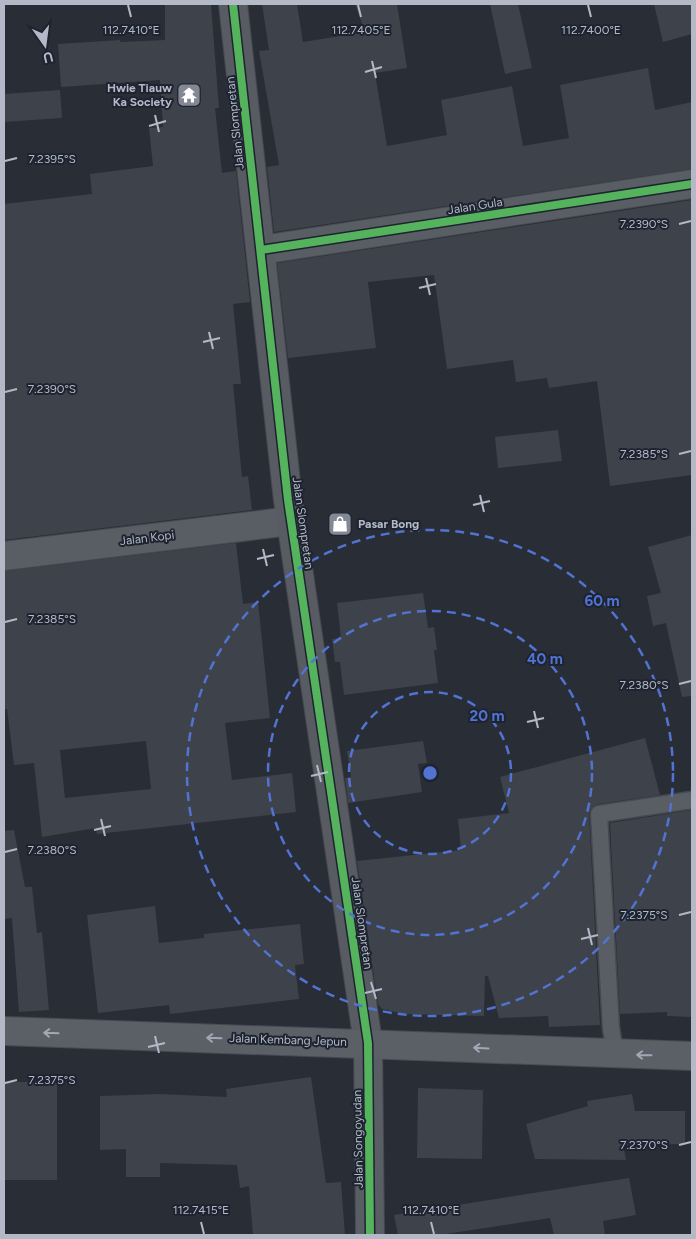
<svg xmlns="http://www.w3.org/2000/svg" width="696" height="1239" viewBox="0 0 696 1239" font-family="Figtree,sans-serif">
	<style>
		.building { fill: #3e424a; fill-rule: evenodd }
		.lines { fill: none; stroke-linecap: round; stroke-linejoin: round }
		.lane-casing { stroke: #45484f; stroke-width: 19 }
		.street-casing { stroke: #45484f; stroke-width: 30 }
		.secondary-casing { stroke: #45484f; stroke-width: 30 }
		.primary-casing { stroke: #474a53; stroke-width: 30 }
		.lane { stroke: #595d64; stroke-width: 16 }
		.street { stroke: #595d64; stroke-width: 28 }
		.secondary { stroke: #585b62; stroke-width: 28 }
		.primary { stroke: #5b5f66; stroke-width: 28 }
		.cycleway-casing { stroke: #1d2430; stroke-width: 11 }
		.cycleway { stroke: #56b35d; stroke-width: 8 }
		.oneway { stroke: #a1a7b4 }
		.ticks { fill: none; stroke: #b3b9c7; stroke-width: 2 }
		.ring { fill: none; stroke: #5273d2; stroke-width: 2.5; stroke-dasharray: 9 6 }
		.labels { text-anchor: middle; stroke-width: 4; stroke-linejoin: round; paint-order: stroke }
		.poi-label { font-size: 12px; font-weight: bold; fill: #b3b9c7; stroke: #1d2430; text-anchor: end }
		.street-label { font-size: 12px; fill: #b3b9c7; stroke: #1d2430 }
		.ticks-label { font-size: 12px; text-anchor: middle; fill: #b3b9c7; stroke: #1d2430; stroke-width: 4; stroke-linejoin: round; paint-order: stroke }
		.centre { fill: #5273d2; stroke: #1d2430; stroke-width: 2.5 }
		.ring-label { font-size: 15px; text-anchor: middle; font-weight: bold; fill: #5273d2; stroke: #1d2430; stroke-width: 4; stroke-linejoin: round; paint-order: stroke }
	</style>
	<rect width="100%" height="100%" fill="#292d36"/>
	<g class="building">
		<path d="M 165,4 L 211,4 L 219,108 L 215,108 L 222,173 L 236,171 L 250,302 L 233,304 L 241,384 L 233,384 L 242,477 L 248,476 L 252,510 L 4,540 L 4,204 L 92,194 L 90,174 L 153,166 L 149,128 L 163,127 L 160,80 L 61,87 L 58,44 L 120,40 L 120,42 L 165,40 Z"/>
		<path d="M 262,4 L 297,4 L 303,42 L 365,32 L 355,4 L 397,4 L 407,68 L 375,73 L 387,146 L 447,135 L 441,100 L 512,86 L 523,146 L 569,138 L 560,85 L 648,68 L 655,110 L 692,102 L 692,169 L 274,232 L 267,167 L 279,165 L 259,51 L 269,50 Z"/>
		<path d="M 490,4 L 518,4 L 532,68 L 505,74 Z"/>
		<path d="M 654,4 L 692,4 L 692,34 L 663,42 Z"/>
		<path d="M 60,90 L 62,118 L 4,122 L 4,94 Z"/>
		<path d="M 692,200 L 692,475 L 610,486 L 597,381 L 549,388 L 547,378 L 516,382 L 513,360 L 447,369 L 434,275 L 368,282 L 376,348 L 288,358 L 277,263 Z"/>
		<path d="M 558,430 L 562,461 L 498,468 L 495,437 Z"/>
		<path d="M 692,535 L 692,696 L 682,697 L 666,623 L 653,626 L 647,596 L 661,593 L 648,547 Z"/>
		<path d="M 236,543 L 243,604 L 258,602 L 270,718 L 225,723 L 232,780 L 292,773 L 296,812 L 97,834 L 96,828 L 42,837 L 34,763 L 14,765 L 7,709 L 4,709 L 4,571 ZM 146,741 L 151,789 L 65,798 L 60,750 Z"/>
		<path d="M 423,593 L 428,628 L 434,627 L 437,650 L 434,650 L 438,683 L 344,695 L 340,662 L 335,662 L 332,639 L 341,638 L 337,603 Z"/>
		<path d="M 645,738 L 660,795 L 598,804 L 593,806 L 589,814 L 600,1025 L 549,1027 L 548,1016 L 499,1018 L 488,976 L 485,976 L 484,1016 L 405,1014 L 382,1009 L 378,1004 L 357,861 L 461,850 L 458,819 L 509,813 L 500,777 Z"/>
		<path d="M 423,741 L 427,763 L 418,764 L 422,792 L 348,803 L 345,778 L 351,777 L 347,751 Z"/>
		<path d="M 692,810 L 692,1017 L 667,1016 L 667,1012 L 620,1014 L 610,823 Z"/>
		<path d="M 14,830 L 25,887 L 32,887 L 37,933 L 42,932 L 49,1010 L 19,1012 L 12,918 L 4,919 L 4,831 Z"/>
		<path d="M 155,906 L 159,943 L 204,938 L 204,934 L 300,924 L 304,964 L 295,965 L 299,999 L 170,1014 L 169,1005 L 98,1013 L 87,915 Z"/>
		<path d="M 311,1077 L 326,1183 L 341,1182 L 345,1235 L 253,1235 L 249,1186 L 240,1188 L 237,1165 L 160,1163 L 160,1177 L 126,1177 L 126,1149 L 100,1150 L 100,1096 L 160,1094 L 227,1097 L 226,1089 Z"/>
		<rect x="4" y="1082" width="53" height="98"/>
		<path d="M 418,1088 L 483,1090 L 482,1159 L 417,1158 Z"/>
		<path d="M 632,1094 L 635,1111 L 685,1111 L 685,1144 L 623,1145 L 626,1160 L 535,1159 L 526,1124 L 588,1106 L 587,1101 Z"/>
		<path d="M 629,1178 L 636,1215 L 603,1221 L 605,1235 L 554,1235 L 550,1218 L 439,1235 L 398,1235 L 394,1215 Z"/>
	</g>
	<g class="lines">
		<g class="lane-casing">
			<path id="lane" d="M 615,1054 L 611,1028 L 599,814 L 692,800"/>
		</g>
		<g class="street-casing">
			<g id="street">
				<path d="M 261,250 L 692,184"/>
				<path d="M 4,556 L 291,521"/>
				<path d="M 368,1043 L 370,1235"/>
			</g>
		</g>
		<g class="secondary-casing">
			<path id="secondary" d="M 233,4 L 288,500 L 368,1043"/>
		</g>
		<g class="primary-casing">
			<path id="primary" d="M 4,1031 L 692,1056"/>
		</g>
		<use href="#lane" class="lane"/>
		<use href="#street" class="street"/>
		<use href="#secondary" class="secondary"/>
		<use href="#primary" class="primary"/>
		<g class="cycleway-casing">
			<g id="cycleway">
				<path d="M 233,4 L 288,500 L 368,1043 L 370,1235"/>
				<path d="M 261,250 L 692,184"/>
			</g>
		</g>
		<use href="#cycleway" class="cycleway"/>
	</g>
	<defs><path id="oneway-shaft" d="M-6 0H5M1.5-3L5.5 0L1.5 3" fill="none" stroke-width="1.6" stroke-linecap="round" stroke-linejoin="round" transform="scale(1.25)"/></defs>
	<g class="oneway">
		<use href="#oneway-shaft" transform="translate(51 1033) rotate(-178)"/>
		<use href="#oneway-shaft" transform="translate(214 1038) rotate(-178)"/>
		<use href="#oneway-shaft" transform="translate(481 1048) rotate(-177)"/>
		<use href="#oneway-shaft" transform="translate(644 1055) rotate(-179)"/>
	</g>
	<path class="ticks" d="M 128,5 L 131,17M 358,5 L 361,17M 588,5 L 591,17M 372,61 L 376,78M 365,72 L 382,67M 155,115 L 159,132M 149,126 L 166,121M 5,161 L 17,158M 679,224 L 691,221M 426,278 L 430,295M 419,288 L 436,284M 209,332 L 213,349M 203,342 L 220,338M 5,392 L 17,389M 679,454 L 691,451M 480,495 L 484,512M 473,505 L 490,501M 263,549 L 267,566M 257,559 L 274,555M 5,622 L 17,619M 679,684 L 691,681M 534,711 L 538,728M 527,722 L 544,718M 317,765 L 321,782M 311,776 L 328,772M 101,819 L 105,836M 94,830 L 111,826M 5,852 L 17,849M 679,915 L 691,912M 588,928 L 592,945M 581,939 L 598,935M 371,982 L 376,999M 365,993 L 382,989M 155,1036 L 159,1053M 148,1047 L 165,1043M 5,1083 L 17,1080M 679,1145 L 691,1142M 201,1222 L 204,1234M 431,1222 L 434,1234"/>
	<g class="ring">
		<circle cx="430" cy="773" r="81"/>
		<circle cx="430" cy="773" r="162"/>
		<circle cx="430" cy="773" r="243"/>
	</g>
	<defs>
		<g id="temple-square" transform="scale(1.25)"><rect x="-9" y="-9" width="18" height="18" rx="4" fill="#838894" stroke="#1d2430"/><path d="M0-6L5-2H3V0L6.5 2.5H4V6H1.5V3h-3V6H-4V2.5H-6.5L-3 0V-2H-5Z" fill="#fff"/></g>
		<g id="shop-square" transform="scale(1.25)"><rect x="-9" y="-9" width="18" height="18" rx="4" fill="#838894" stroke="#1d2430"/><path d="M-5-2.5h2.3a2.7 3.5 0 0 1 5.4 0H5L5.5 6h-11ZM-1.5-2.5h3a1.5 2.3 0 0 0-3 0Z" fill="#fff"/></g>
	</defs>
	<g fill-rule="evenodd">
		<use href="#temple-square" x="189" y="95"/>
		<use href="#shop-square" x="340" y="524"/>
	</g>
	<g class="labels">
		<g class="poi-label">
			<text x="172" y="92">Hwie Tiauw<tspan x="172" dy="14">Ka Society</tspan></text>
			<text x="358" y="528" text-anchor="start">Pasar Bong</text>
		</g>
		<g class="street-label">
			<text transform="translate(235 123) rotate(-96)" y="4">Jalan Slompretan</text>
			<text transform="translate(475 206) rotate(-9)" y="4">Jalan Gula</text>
			<text transform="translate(303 523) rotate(82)" y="4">Jalan Slompretan</text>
			<text transform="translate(147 538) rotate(-7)" y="4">Jalan Kopi</text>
			<text transform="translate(362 923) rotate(82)" y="4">Jalan Slompretan</text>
			<text transform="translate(288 1040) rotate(2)" y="4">Jalan Kembang Jepun</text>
			<text transform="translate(358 1139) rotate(-91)" y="4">Jalan Songoyudan</text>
		</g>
	</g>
	<g class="ticks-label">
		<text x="131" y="34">112.7410°E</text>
		<text x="361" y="34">112.7405°E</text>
		<text x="591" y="34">112.7400°E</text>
		<text x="52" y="163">7.2395°S</text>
		<text x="644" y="228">7.2390°S</text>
		<text x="52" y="393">7.2390°S</text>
		<text x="644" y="458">7.2385°S</text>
		<text x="52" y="623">7.2385°S</text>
		<text x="644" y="689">7.2380°S</text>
		<text x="52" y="854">7.2380°S</text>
		<text x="644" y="919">7.2375°S</text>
		<text x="52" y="1084">7.2375°S</text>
		<text x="644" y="1149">7.2370°S</text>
		<text x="201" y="1214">112.7415°E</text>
		<text x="431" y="1214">112.7410°E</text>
	</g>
	<circle cx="430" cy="773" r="8" class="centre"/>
	<g class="ring-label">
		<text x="602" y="606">60 m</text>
		<text x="545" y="664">40 m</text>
		<text x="487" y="721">20 m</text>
	</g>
	<rect width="696" height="1239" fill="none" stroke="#b3b9c7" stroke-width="10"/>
	<g transform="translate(45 45) rotate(166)" stroke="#1d2430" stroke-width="4" paint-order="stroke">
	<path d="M0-4L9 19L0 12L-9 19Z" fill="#b3b9c7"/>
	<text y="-8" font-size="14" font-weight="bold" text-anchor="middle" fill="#b3b9c7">U</text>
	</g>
</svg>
